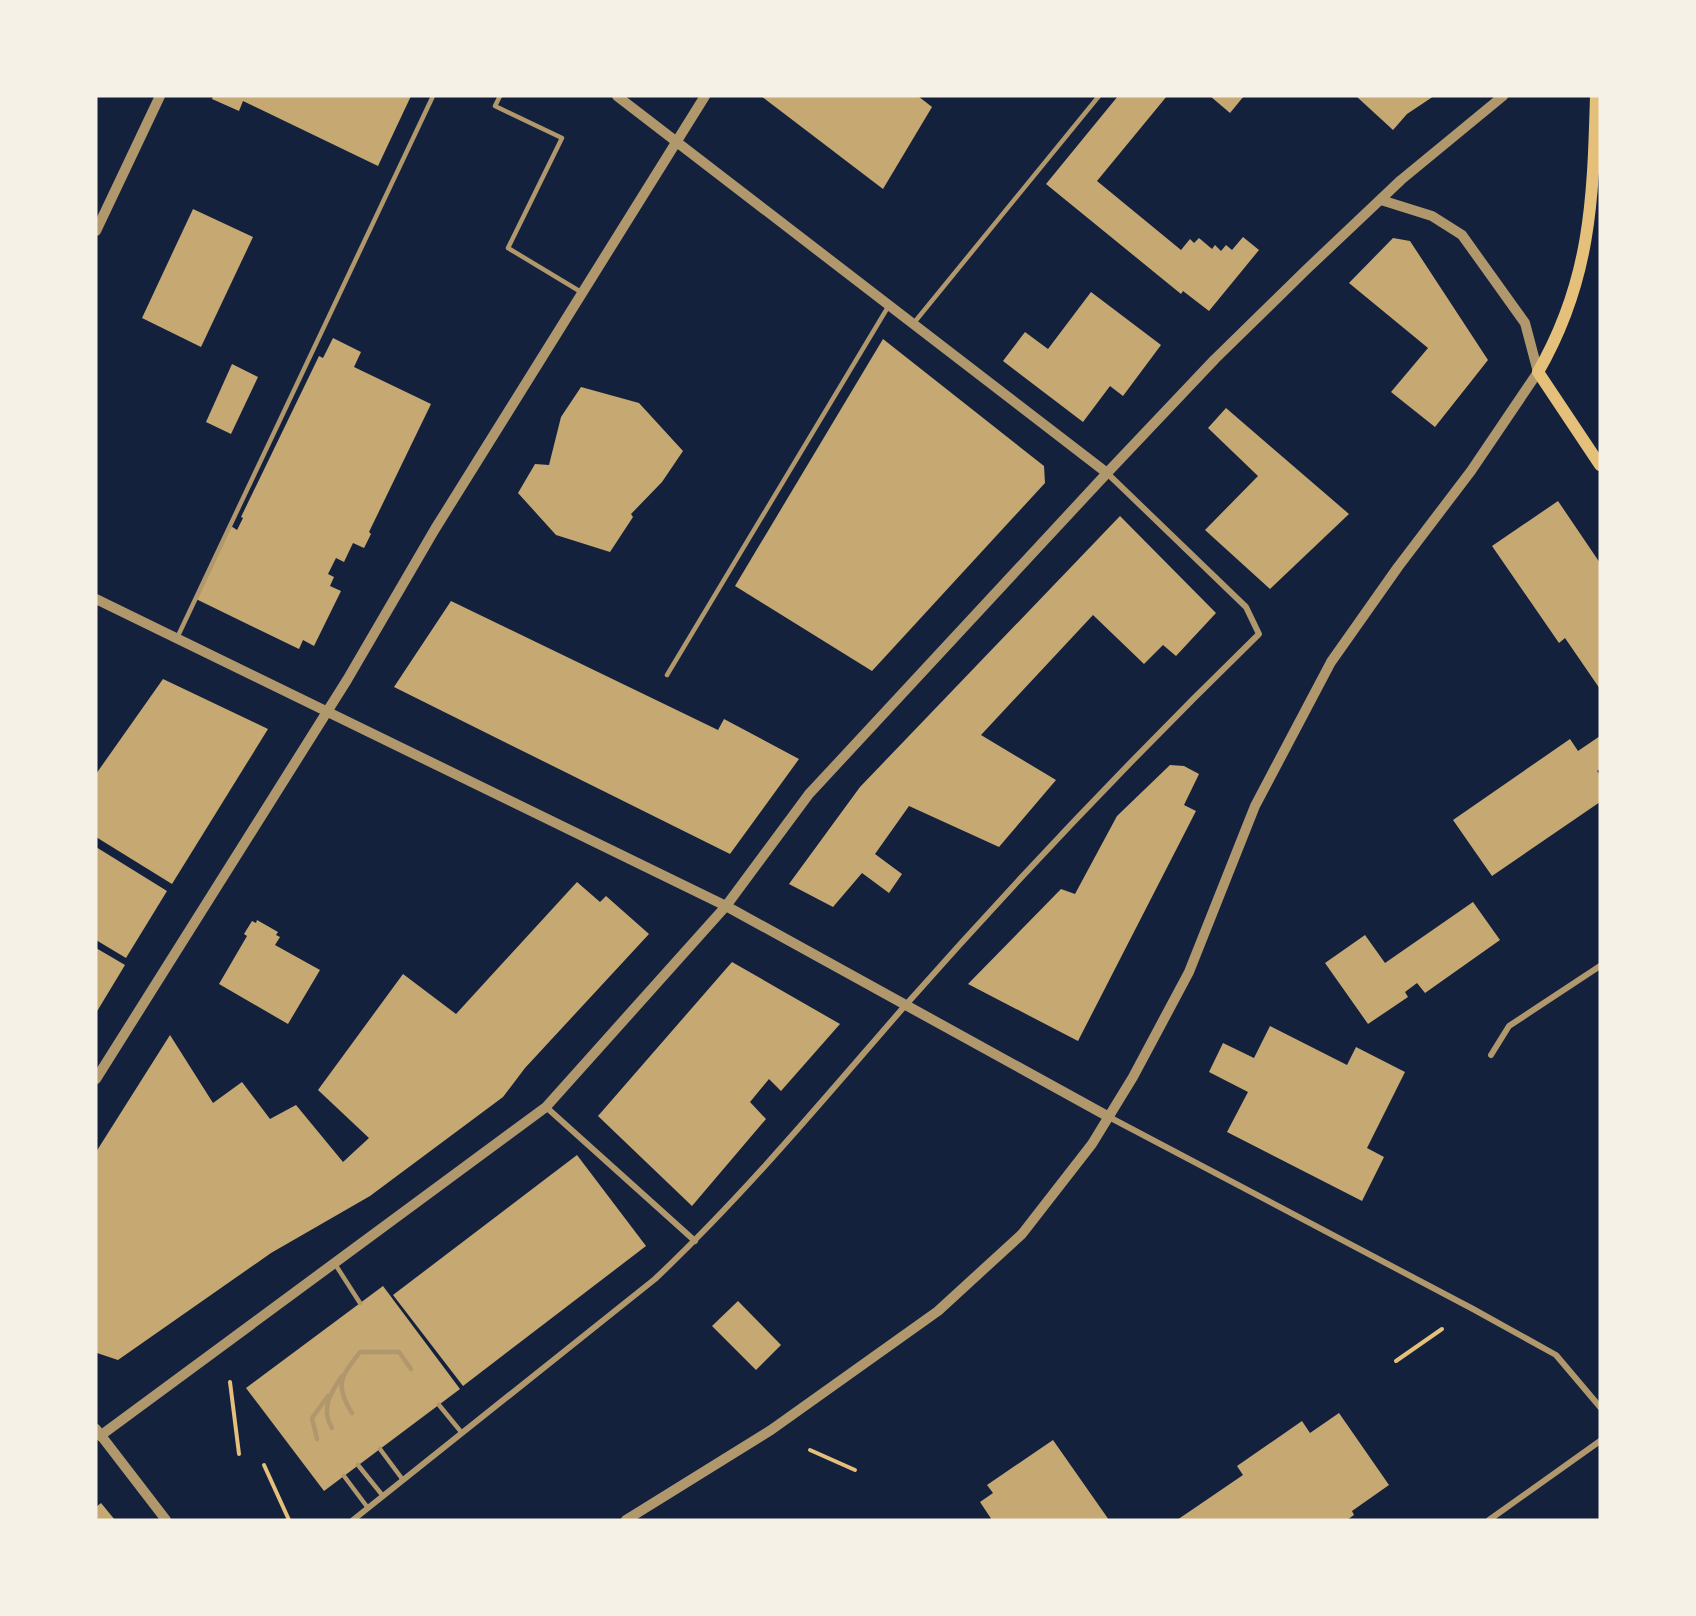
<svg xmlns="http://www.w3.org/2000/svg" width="1696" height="1616" viewBox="0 0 1696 1616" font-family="'Public Sans',sans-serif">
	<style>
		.building { fill: #c6a872 }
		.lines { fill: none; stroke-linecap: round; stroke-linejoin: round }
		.path { stroke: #e5c07b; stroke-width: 4 }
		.service { stroke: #b1986c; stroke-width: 4.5 }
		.minor { stroke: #b1986c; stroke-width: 6 }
		.tertiary { stroke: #b1986c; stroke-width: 10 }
		.secondary { stroke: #e5c07b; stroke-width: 12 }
	</style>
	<rect width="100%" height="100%" fill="#14213d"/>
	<g class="building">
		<path d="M 213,96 L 411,96 L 378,166 L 243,101 L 239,111 L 212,99 Z"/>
		<path d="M 761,96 L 918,96 L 932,107 L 883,189 Z"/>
		<path d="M 1118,96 L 1167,96 L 1097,181 L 1181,250 L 1190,239 L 1194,243 L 1199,238 L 1212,249 L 1215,245 L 1221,251 L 1226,245 L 1232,250 L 1243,237 L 1259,250 L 1209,311 L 1183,291 L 1181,294 L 1046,184 Z"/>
		<path d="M 1210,96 L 1244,96 L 1230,113 Z"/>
		<path d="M 1356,96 L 1434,96 L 1407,114 L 1393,130 Z"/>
		<path d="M 193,209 L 253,237 L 201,347 L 142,318 Z"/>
		<path d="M 1393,238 L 1410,241 L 1488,360 L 1435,427 L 1391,392 L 1428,348 L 1349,283 Z"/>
		<path d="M 1091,292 L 1161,345 L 1123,396 L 1110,386 L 1083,422 L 1003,361 L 1025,332 L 1048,349 Z"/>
		<path d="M 333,338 L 361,352 L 354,367 L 431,404 L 369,532 L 371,534 L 364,548 L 353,543 L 344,562 L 336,558 L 328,574 L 334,577 L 330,586 L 341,591 L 314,646 L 303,640 L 299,649 L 196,599 L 231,526 L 237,530 L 243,518 L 241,517 L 319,356 L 323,358 Z"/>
		<path d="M 883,339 L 1044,466 L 1045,483 L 872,671 L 735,586 Z"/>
		<path d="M 232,364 L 258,377 L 231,434 L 206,422 Z"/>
		<path d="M 581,387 L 639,403 L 683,451 L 662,482 L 631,514 L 633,517 L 610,552 L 556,535 L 518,493 L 535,464 L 549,465 L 561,417 Z"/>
		<path d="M 1226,408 L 1349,514 L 1270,589 L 1205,530 L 1258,476 L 1208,428 Z"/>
		<path d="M 1558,501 L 1600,563 L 1600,689 L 1565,638 L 1559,643 L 1492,546 Z"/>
		<path d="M 1120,516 L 1216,613 L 1176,656 L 1163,645 L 1144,664 L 1093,615 L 981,735 L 1056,780 L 999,847 L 909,806 L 875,854 L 902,874 L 889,893 L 862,873 L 833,907 L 789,884 L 860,787 Z"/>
		<path d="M 451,601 L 718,730 L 724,719 L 799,759 L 730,854 L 394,687 Z"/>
		<path d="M 163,679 L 268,729 L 172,884 L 96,837 L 96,774 Z"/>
		<path d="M 1600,736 L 1600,769 L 1597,771 L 1600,775 L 1600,802 L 1492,876 L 1453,820 L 1570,739 L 1578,751 Z"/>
		<path d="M 1170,765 L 1184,766 L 1199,774 L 1184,805 L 1196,811 L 1078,1041 L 968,984 L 1061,889 L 1075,894 L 1117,816 Z"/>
		<path d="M 96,847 L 167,891 L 126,958 L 96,940 Z"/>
		<path d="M 577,882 L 600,902 L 606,896 L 649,934 L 525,1068 L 503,1097 L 370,1196 L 271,1253 L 118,1360 L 97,1353 L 96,1152 L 170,1035 L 213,1103 L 242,1082 L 270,1119 L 296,1105 L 343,1162 L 369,1138 L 318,1090 L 403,974 L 456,1014 Z"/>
		<path d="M 1473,902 L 1500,940 L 1425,993 L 1417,983 L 1405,992 L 1408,997 L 1368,1024 L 1325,963 L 1365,935 L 1385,963 Z"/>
		<path d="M 257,920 L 278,932 L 276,935 L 280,937 L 275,945 L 320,970 L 288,1024 L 219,984 L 247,936 L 244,934 L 252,921 L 256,923 Z"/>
		<path d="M 96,948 L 125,965 L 96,1013 Z"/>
		<path d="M 732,962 L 840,1024 L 781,1091 L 769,1079 L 750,1102 L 766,1119 L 692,1206 L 598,1116 Z"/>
		<path d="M 1270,1026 L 1347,1065 L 1356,1047 L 1405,1072 L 1367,1148 L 1384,1157 L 1362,1201 L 1227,1132 L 1248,1092 L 1209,1072 L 1223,1043 L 1254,1058 Z"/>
		<path d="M 577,1155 L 646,1246 L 463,1386 L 393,1295 Z"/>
		<path d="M 383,1286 L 460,1389 L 324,1491 L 246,1388 Z"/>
		<path d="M 738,1301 L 781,1345 L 756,1370 L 712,1326 Z"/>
		<path d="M 1339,1413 L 1389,1485 L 1352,1511 L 1354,1515 L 1347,1520 L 1177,1520 L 1243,1475 L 1237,1466 L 1302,1421 L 1310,1433 Z"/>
		<path d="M 1053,1440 L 1109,1520 L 992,1520 L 980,1502 L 993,1493 L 987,1485 Z"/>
		<path d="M 101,1503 L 115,1520 L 96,1520 L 96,1507 Z"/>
	</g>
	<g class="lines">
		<g class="path">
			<path d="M 1396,1361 L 1442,1329"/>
			<path d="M 230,1382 L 239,1454"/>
			<path d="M 810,1450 L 855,1470"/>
			<path d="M 264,1465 L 289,1520"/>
		</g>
		<g class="service">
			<path d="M 500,96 L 495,106 L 562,138 L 508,248 L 581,292"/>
			<path d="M 913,324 L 1099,96"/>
			<path d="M 177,638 L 433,96"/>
			<path d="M 667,675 L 888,307"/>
			<path d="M 335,1264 L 360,1303"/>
			<path d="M 439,1405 L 462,1433"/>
			<path d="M 352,1413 C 334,1384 341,1377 360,1352 L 399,1352 L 411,1369"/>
			<path d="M 332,1428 C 320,1409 331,1392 342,1376"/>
			<path d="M 317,1439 L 312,1418 L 328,1396"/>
			<path d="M 380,1449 L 403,1480"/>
			<path d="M 358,1465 L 383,1496"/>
			<path d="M 344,1476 L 368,1508"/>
		</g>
		<g class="minor">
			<path d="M 1491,1055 L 1509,1026 L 1600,966"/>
			<path d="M 546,1107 L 695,1241"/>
			<path d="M 1109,1117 L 1473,1309 L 1556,1355 L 1600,1407"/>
			<path d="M 353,1520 L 655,1279 C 744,1195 823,1100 903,1008 C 1017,879 1136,754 1259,634 L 1246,607 L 1107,473"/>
			<path d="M 1489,1520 L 1600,1441"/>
		</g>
		<g class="tertiary">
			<path d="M 617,96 L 1107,473"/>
			<path d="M 96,231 L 160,96"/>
			<path d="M 96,599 L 726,906 L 1109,1117"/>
			<path d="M 96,1079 L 347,680 L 435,529 L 705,96"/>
			<path d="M 96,1429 L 166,1520"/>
			<path d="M 100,1436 L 546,1107 L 726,906 L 809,794 L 1107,473 L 1215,359 L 1307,269 L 1401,180 L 1503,96"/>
			<path d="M 626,1520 L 771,1430 L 938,1311 L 1022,1234 L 1092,1144 L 1133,1077 L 1189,972 L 1255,806 L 1331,662 L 1398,567 L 1471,471 L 1538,372 L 1525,323 L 1462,235 L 1432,216 L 1381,200"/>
		</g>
		<path class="secondary" d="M 1596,96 C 1593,199 1591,280 1538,372 L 1600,465"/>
	</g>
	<rect width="1696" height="1616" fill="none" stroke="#f6f1e7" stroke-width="195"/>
</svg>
